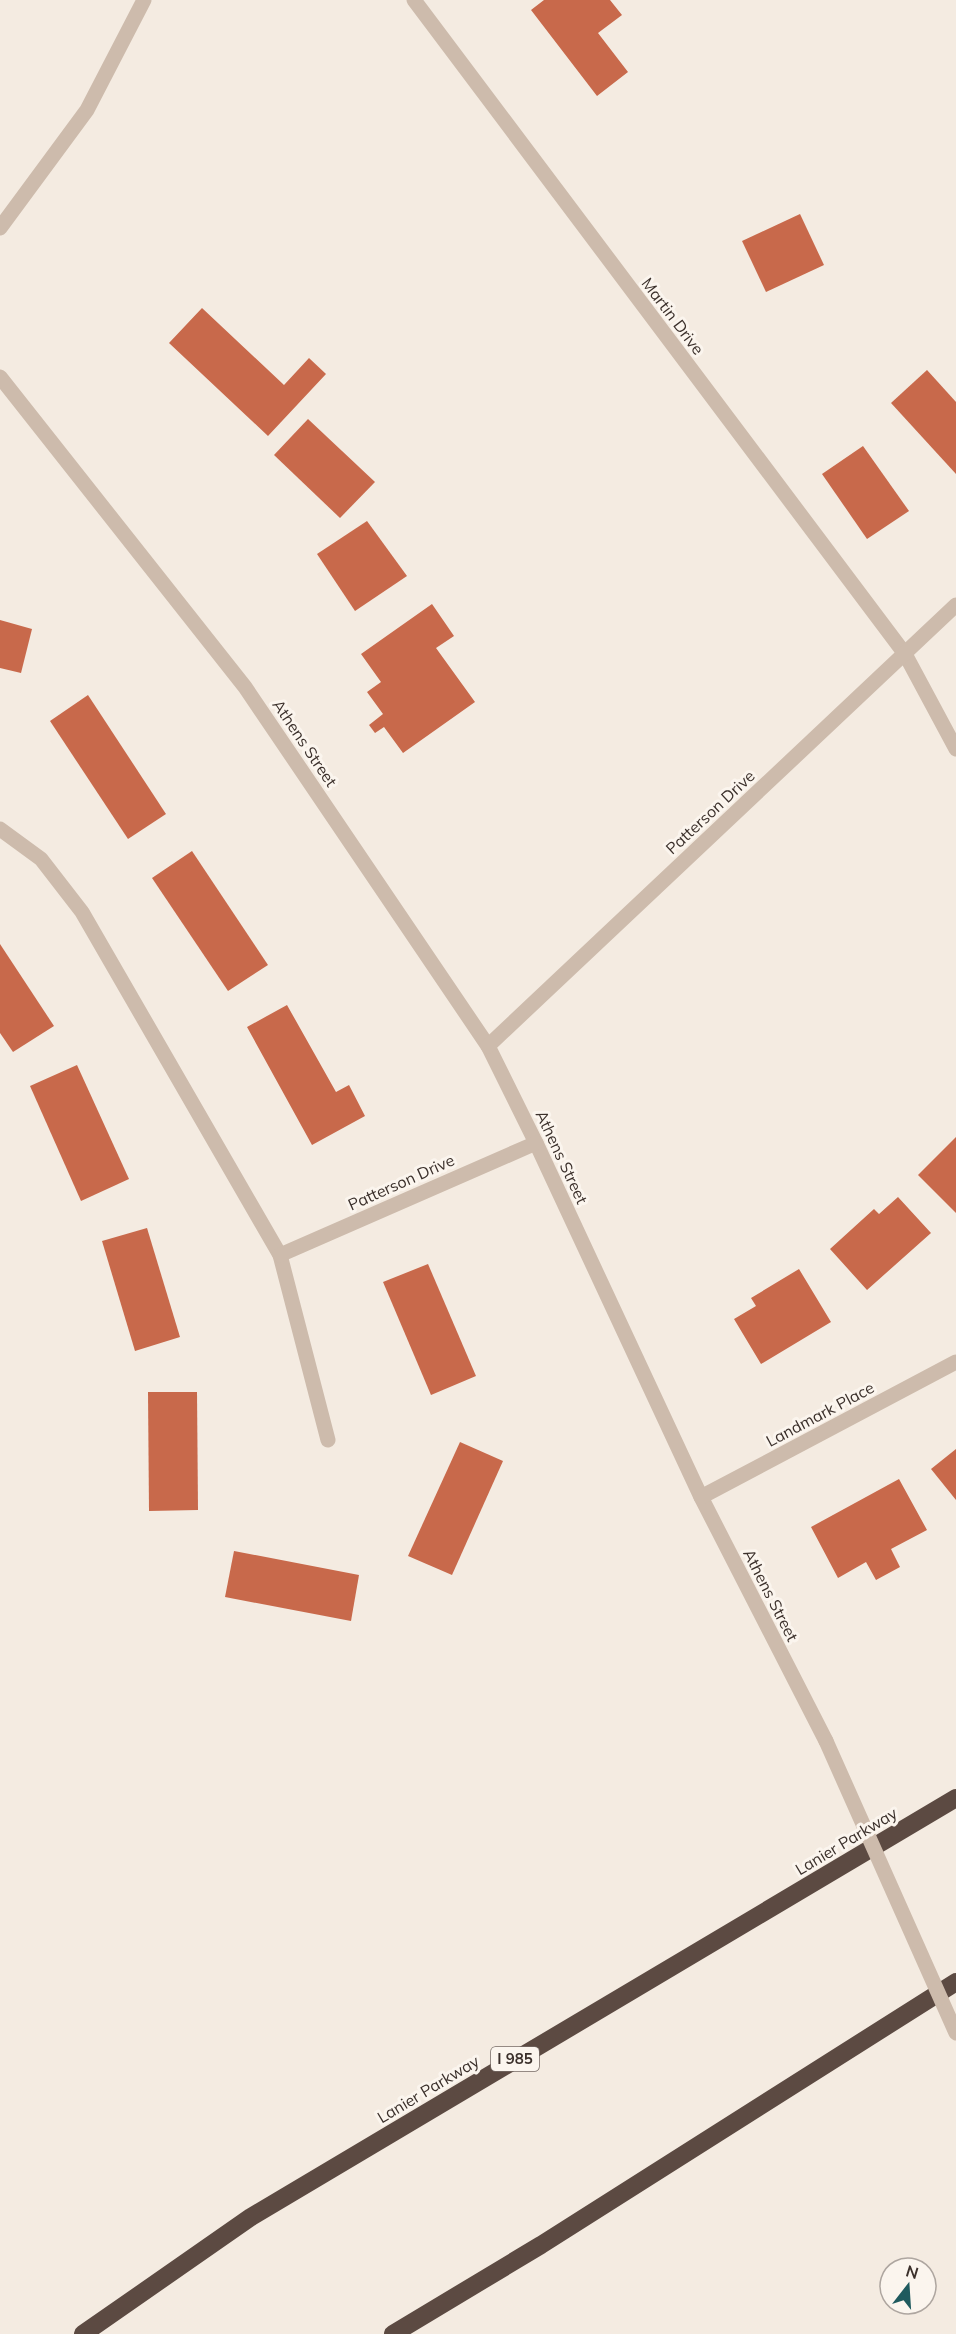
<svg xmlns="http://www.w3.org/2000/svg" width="956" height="2334" viewBox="0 0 956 2334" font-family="Mulish,sans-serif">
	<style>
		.building { fill: #c8694b }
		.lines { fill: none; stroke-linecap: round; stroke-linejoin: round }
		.street { stroke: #cdbbac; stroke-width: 15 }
		.highway { stroke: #5c4a42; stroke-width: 18 }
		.street-bridge { stroke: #cdbbac; stroke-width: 15 }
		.labels { text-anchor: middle; stroke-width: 6; stroke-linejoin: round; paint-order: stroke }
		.shield { fill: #fbf5ee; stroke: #756b66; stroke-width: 1.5 }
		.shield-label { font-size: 15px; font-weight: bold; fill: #3b302b }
		.street-label { font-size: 16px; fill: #3b302b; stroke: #fbf5ee }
	</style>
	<rect width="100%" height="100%" fill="#f4ebe1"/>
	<g class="building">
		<path d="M 544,0 L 610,0 L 622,15 L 598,33 L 628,72 L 597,96 L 531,10 Z"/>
		<path d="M 800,214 L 824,265 L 766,292 L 742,241 Z"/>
		<path d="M 202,308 L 284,385 L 309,358 L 326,374 L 268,436 L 169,343 Z"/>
		<path d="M 927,370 L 956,402 L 956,474 L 891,403 Z"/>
		<path d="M 308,419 L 375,482 L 340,518 L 274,455 Z"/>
		<path d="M 863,446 L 909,511 L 867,539 L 822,474 Z"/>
		<path d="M 367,521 L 407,576 L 355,611 L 317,554 Z"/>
		<path d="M 432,604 L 454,636 L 436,648 L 475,702 L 403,753 L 384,727 L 375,733 L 369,725 L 383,714 L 367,692 L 381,682 L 361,654 Z"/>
		<path d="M 0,620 L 32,629 L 21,673 L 0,668 Z"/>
		<path d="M 88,695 L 166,814 L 128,839 L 50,721 Z"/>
		<path d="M 192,851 L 268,965 L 228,991 L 152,878 Z"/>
		<path d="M 0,944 L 54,1026 L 13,1052 L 0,1033 Z"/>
		<path d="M 287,1005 L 336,1092 L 349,1085 L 365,1116 L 312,1145 L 247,1027 Z"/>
		<path d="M 77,1065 L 129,1179 L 81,1201 L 30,1086 Z"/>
		<path d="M 956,1137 L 956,1213 L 918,1175 Z"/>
		<path d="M 898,1197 L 931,1233 L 867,1290 L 830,1249 L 874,1209 L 879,1214 Z"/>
		<path d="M 147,1228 L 180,1337 L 135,1351 L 102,1241 Z"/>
		<path d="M 428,1264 L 476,1376 L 431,1395 L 383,1282 Z"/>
		<path d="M 799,1269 L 831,1322 L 761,1364 L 734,1319 L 756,1306 L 751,1298 Z"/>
		<path d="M 148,1392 L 197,1392 L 198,1510 L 149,1511 Z"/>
		<path d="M 460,1442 L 503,1461 L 452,1575 L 408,1556 Z"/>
		<path d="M 956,1449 L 956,1500 L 931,1469 Z"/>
		<path d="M 899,1479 L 927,1530 L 891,1549 L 900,1567 L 876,1580 L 866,1562 L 838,1578 L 811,1527 Z"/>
		<path d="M 234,1551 L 359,1575 L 351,1621 L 225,1597 Z"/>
	</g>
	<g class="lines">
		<g class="street">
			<path d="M 414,0 L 905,654 L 956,749"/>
			<path d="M 0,228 L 87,110 L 144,0"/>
			<path d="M 0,377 L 245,687 L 488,1046 L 536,1143 L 701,1497 L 826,1741"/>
			<path d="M 0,829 L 41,859 L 82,912 L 280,1255 L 328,1440"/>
			<path d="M 488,1046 L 956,605"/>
			<path d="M 280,1255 L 536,1143"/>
			<path d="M 701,1497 L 956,1362"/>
		</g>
		<g class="highway">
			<path d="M 83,2334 L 251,2217 L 956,1798"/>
			<path d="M 393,2334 L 541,2245 L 956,1982"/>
		</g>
		<path class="street-bridge" d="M 826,1741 L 956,2033"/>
	</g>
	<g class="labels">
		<rect class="shield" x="491" y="2047" width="48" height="24" rx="4.5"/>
		<g class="shield-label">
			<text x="515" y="2064">I 985</text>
		</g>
		<g class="street-label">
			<text transform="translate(673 316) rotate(53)" y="6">Martin Drive</text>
			<text transform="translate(305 743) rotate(56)" y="6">Athens Street</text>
			<text transform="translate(710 812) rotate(-43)" y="6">Patterson Drive</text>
			<text transform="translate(562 1157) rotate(65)" y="6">Athens Street</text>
			<text transform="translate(401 1182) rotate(-24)" y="6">Patterson Drive</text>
			<text transform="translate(820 1414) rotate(-28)" y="6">Landmark Place</text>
			<text transform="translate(771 1595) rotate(63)" y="6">Athens Street</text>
			<text transform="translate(846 1841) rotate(-31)" y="6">Lanier Parkway</text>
			<text transform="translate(428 2089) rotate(-31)" y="6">Lanier Parkway</text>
		</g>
	</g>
	<g transform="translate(908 2286) rotate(17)"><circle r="28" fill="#fbf5ee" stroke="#aea6a0" stroke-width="1.5"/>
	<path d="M0-4.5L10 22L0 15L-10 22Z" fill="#1f5a5e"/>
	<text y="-9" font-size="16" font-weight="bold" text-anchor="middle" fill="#3b302b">N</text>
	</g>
</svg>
